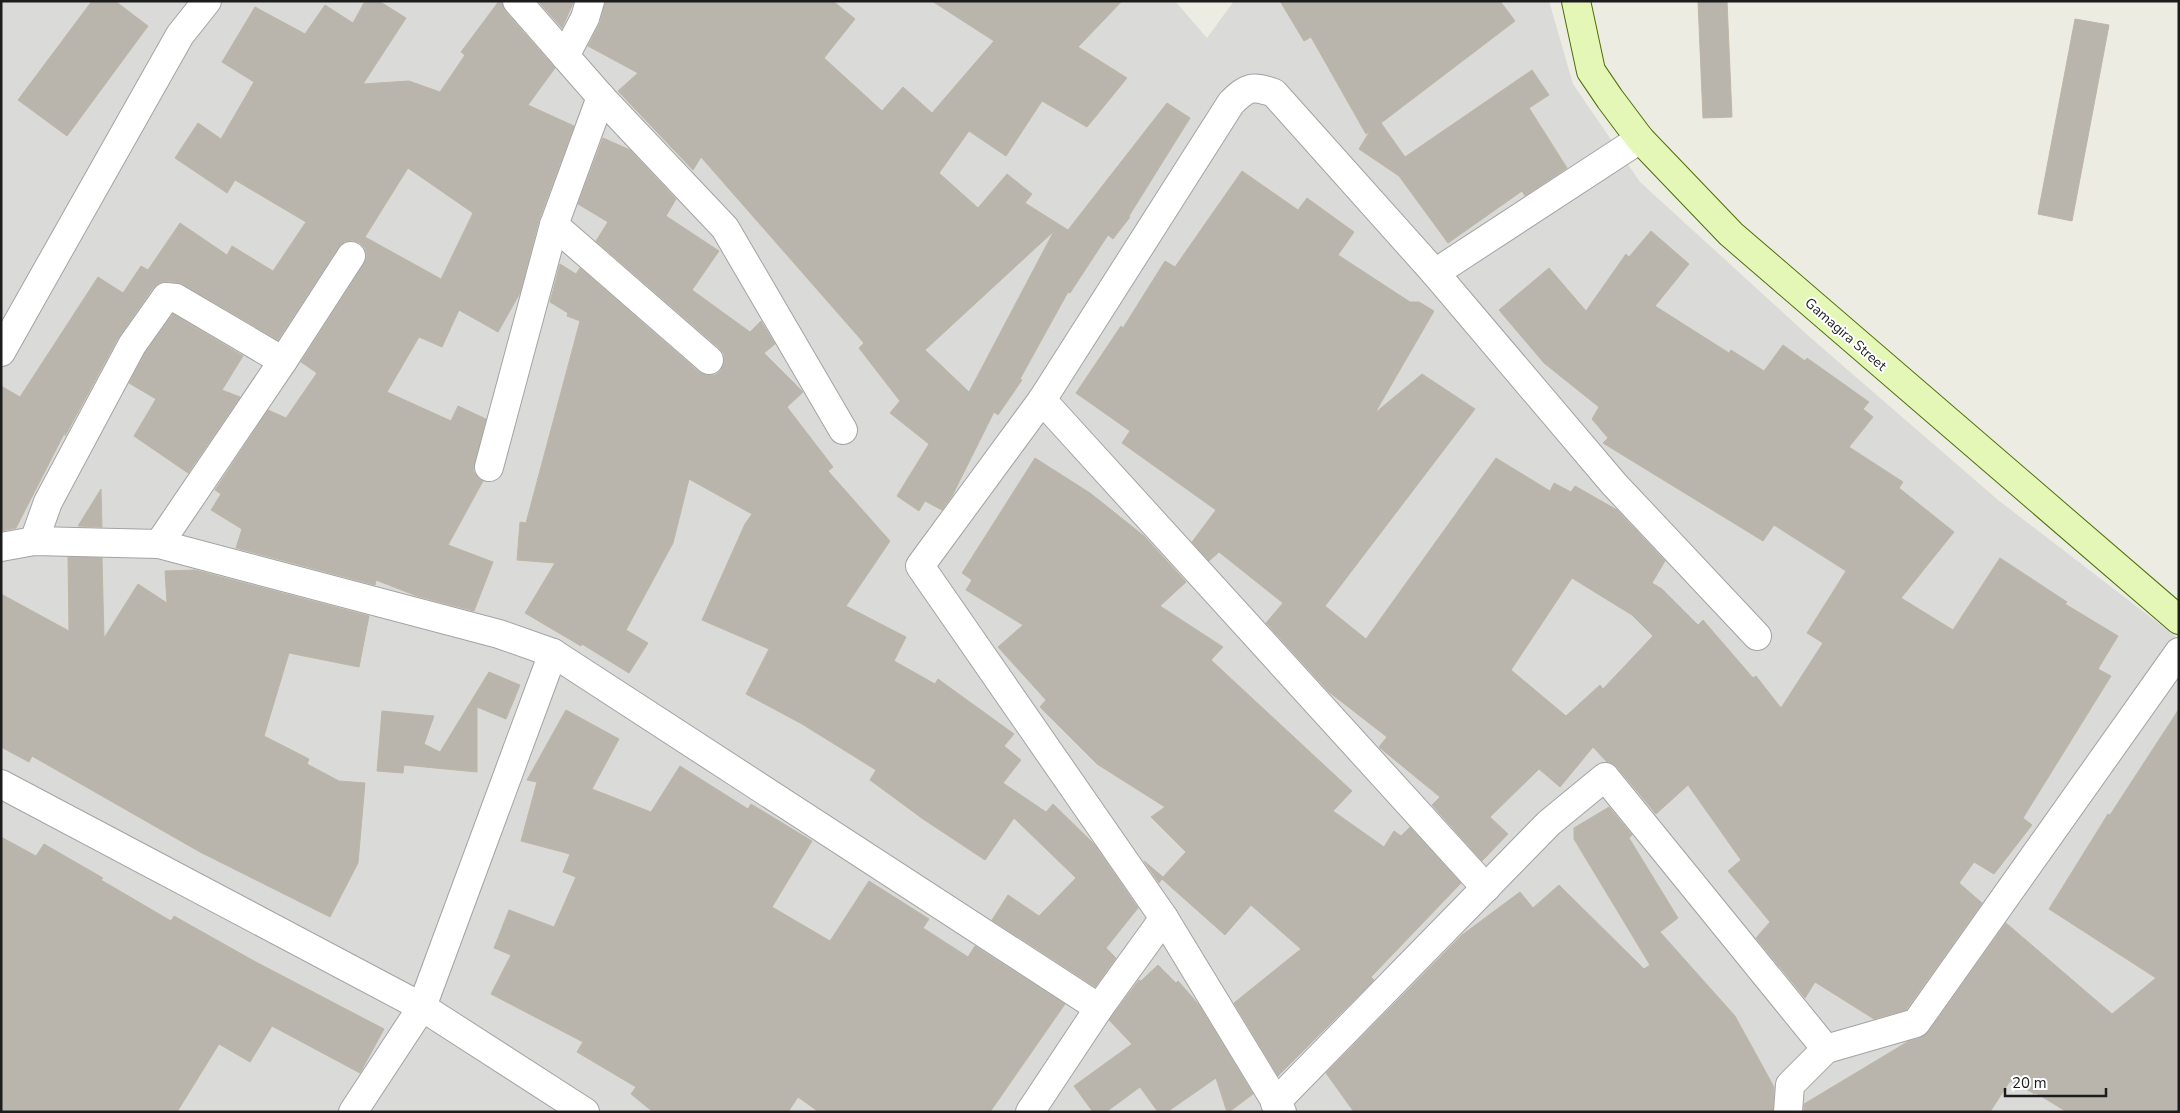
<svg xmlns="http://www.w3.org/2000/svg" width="2180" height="1113" viewBox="0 0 2180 1113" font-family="'Nunito Sans',sans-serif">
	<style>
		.residential { fill: #dadad9 }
		.building { fill: #bab5ac; stroke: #beb6a6; fill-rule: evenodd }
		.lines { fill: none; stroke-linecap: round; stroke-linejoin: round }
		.street-casing { stroke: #a3a3a3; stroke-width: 30 }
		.secondary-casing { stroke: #4d6e09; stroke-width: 30 }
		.street { stroke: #fff; stroke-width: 28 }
		.secondary { stroke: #e5f7b7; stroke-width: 28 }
		.labels { text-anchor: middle; stroke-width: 4; stroke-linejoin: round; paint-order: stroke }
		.street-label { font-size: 14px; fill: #1c1c1c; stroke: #fff }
	</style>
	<rect width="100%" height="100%" fill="#edece2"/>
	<path class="residential" d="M 1,1 L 1175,1 L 1207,38 L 1234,1 L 1549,1 L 1573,84 L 1640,182 L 1812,339 L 1998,500 L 2179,639 L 2179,1112 L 1,1112 Z"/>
	<g class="building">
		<path d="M 92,1 L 115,1 L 148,26 L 67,136 L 18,100 Z"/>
		<path d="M 365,1 L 379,1 L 406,18 L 363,84 L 409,81 L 440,92 L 465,55 L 461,52 L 499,1 L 502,1 L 505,11 L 555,68 L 528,105 L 574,126 L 539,220 L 520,293 L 498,332 L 459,310 L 442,347 L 419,337 L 387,392 L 451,421 L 458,406 L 486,419 L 473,470 L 478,478 L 483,481 L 448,545 L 493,562 L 474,611 L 417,596 L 376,580 L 375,585 L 236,548 L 242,529 L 211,510 L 221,494 L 215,490 L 268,410 L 286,418 L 317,373 L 301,362 L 364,264 L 367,256 L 365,248 L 360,243 L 352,240 L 344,242 L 338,248 L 278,340 L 184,285 L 168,281 L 159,283 L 153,288 L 118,338 L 65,436 L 65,432 L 16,528 L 1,531 L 1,386 L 20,397 L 98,277 L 123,293 L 141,266 L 148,270 L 180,223 L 227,255 L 232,246 L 273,271 L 306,222 L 235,180 L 227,193 L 175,158 L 198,123 L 221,139 L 254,82 L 222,62 L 255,7 L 305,34 L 325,5 L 353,23 ZM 408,168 L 473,213 L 441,279 L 365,237 Z"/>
		<path d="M 538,1 L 574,1 L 562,28 Z"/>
		<path d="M 605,1 L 833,1 L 855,19 L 824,58 L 882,111 L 903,87 L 932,113 L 994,41 L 932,1 L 1122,1 L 1078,47 L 1127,78 L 1087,127 L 1042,101 L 1006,156 L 969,131 L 939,173 L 978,208 L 1007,174 L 1032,194 L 1025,203 L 1068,230 L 1167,103 L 1190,118 L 1129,216 L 1130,217 L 1113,239 L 1108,235 L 1070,293 L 1068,292 L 1020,379 L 1022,380 L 998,415 L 994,412 L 952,496 L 942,510 L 925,501 L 919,511 L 897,496 L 929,444 L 890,413 L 900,401 L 859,348 L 864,343 L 701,157 L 693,170 L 618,91 L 638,73 L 588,46 L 600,23 ZM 1054,231 L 969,392 L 925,350 Z"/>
		<path d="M 1280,1 L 1500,1 L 1515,21 L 1381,123 L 1405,157 L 1532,70 L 1549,95 L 1529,108 L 1567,168 L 1525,196 L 1522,191 L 1448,243 L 1399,176 L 1359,149 L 1370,131 L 1366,134 L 1311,37 L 1304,41 Z"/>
		<path d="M 1698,1 L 1727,1 L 1732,117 L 1703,118 Z"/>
		<path d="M 2075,19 L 2109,25 L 2072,221 L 2038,214 Z"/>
		<path d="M 603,138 L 630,150 L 676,199 L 666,216 L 719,251 L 692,290 L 750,332 L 761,321 L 775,344 L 764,353 L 803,392 L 787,407 L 833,467 L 828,471 L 890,541 L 846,606 L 906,637 L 894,661 L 935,684 L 938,679 L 1014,734 L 1004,746 L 1021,760 L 1003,783 L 1046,812 L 1053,804 L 1094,844 L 1138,908 L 1106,948 L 1116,958 L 1095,987 L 992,920 L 1008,895 L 1039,916 L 1076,878 L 1014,818 L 985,860 L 923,819 L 870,780 L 876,770 L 802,724 L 746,694 L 769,649 L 702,620 L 745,524 L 752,514 L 689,479 L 673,543 L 626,630 L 648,643 L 629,673 L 582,644 L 581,646 L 525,613 L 555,563 L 517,560 L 520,522 L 526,523 L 580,321 L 567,316 L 568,313 L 550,302 L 560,264 L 576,274 L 580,268 L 699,372 L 706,375 L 715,375 L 721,370 L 724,363 L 724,354 L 719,348 L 596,241 L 608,222 L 578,204 Z"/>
		<path d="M 1242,171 L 1298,210 L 1307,198 L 1354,232 L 1338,255 L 1410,302 L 1419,302 L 1434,311 L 1375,413 L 1422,374 L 1475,409 L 1325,606 L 1366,639 L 1496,458 L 1550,491 L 1554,483 L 1571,492 L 1575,486 L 1617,510 L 1665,561 L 1652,583 L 1662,589 L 1698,625 L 1703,620 L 1753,678 L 1756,676 L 1781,708 L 1823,643 L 1807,633 L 1846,571 L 1774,525 L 1763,541 L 1603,443 L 1608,438 L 1592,419 L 1599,407 L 1544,363 L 1499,310 L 1549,268 L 1586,311 L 1626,254 L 1629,257 L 1651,231 L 1689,264 L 1655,306 L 1729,353 L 1731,350 L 1764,371 L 1783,345 L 1805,361 L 1807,358 L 1869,402 L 1863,409 L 1873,417 L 1849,447 L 1903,482 L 1899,488 L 1954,532 L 1901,598 L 1953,630 L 2000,558 L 2067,602 L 2065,604 L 2118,636 L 2098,669 L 2111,676 L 2023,818 L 2032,825 L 1994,874 L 1974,862 L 1959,883 L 1982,903 L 1906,1010 L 1874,1019 L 1815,982 L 1805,998 L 1756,938 L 1770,922 L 1728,871 L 1741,860 L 1688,785 L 1656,814 L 1617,767 L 1607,762 L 1593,747 L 1560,787 L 1539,769 L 1490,817 L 1508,834 L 1482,861 L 1432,805 L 1440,797 L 1379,747 L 1387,737 L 1329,692 L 1266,623 L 1283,603 L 1219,552 L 1209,561 L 1192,542 L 1216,510 L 1122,443 L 1130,431 L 1076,393 L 1121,326 L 1123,328 L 1165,261 L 1175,267 ZM 1572,578 L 1632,615 L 1653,636 L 1603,689 L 1600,685 L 1566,716 L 1511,670 Z"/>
		<path d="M 173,314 L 243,356 L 222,390 L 240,397 L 188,473 L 134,436 L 156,399 L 129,383 L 145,353 Z"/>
		<path d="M 1035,458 L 1090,493 L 1144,536 L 1186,582 L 1160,606 L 1223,647 L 1211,660 L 1352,791 L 1333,811 L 1384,847 L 1394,831 L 1401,836 L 1410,827 L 1461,883 L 1371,977 L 1374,980 L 1278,1076 L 1234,1003 L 1301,949 L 1251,905 L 1225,935 L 1162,879 L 1159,883 L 1144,861 L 1163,877 L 1186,852 L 1151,817 L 1165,807 L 1097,764 L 1040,707 L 1046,700 L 998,647 L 1023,625 L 966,590 L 972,580 L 962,573 Z"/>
		<path d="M 101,489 L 102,527 L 78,526 Z"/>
		<path d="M 68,557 L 102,558 L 104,638 L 138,584 L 167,603 L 165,571 L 195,570 L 369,616 L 359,667 L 289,653 L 264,736 L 309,759 L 307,764 L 339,781 L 365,783 L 358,863 L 330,917 L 200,852 L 32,756 L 29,762 L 1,747 L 1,594 L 69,631 Z"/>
		<path d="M 489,672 L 520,685 L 506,719 L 477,707 L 477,772 L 404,765 L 403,773 L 377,771 L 382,711 L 434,716 L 424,744 L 440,752 Z"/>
		<path d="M 2179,709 L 2179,1112 L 2067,1112 L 2036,1093 L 2035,1094 L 2010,1081 L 1990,1112 L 1804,1112 L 1804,1104 L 1909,1041 L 1920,1038 L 1928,1032 L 2006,923 L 2112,1014 L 2156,978 L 2049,909 L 2108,814 L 2110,815 Z"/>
		<path d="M 566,710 L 619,739 L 592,789 L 651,812 L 680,766 L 748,809 L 751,804 L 812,841 L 772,907 L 830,941 L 869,881 L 929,919 L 923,928 L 968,957 L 975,946 L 1065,1004 L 990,1112 L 819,1112 L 798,1097 L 788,1112 L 653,1112 L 631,1094 L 636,1087 L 577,1052 L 583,1042 L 491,994 L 511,955 L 494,948 L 509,910 L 554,927 L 576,877 L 563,872 L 570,854 L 521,841 L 537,782 L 527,780 Z"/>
		<path d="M 1609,807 L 1632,835 L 1629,838 L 1678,918 L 1660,932 L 1735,1016 L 1774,1087 L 1773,1112 L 1354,1112 L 1326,1073 L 1462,935 L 1520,892 L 1533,908 L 1559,885 L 1644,969 L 1650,965 L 1574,839 L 1574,828 Z"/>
		<path d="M 1,837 L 36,856 L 44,844 L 103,878 L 101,880 L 171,921 L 174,916 L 254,961 L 384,1029 L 360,1073 L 272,1026 L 250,1062 L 219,1044 L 177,1112 L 1,1112 Z"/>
		<path d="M 1158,965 L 1176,983 L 1178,981 L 1199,1005 L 1253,1094 L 1229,1112 L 1227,1112 L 1216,1078 L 1167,1112 L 1158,1112 L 1140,1087 L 1106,1112 L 1093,1112 L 1074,1086 L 1132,1044 L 1109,1020 L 1139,980 L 1141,981 Z"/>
	</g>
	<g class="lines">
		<g class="street-casing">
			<g id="street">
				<path d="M 517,1 L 601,97 L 725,228 L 843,430"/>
				<path d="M 565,56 L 585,18 L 590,1"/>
				<path d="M 554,225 L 709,360"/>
				<path d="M 1435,273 L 1640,139"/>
				<path d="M 1,352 L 180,35 L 207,1"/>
				<path d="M 1042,400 L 1486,888"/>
				<path d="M 489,467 L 554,225 L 601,97"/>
				<path d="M 34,541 L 48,502 L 132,345 L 166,297 L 176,298 L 283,361"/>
				<path d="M 159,544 L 283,361 L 351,256"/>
				<path d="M 1,547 L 34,541 L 159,544 L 499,634 L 553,653 L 1099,1008"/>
				<path d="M 1,784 L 422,1007 L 585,1112"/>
				<path d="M 1275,1103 L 1549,823 L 1605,777 L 1826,1049 L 1916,1023 L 2179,652"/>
				<path d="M 353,1112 L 422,1007 L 553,653"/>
				<path d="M 1030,1112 L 1099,1008 L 1164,918"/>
				<path d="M 1282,1112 L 1164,918 L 920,566 L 1042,400 L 1231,103 C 1247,87 1252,85 1274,93 L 1435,273 L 1614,484 L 1757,636"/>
				<path d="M 1788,1112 L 1790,1085 L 1826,1049"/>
			</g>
		</g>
		<g class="secondary-casing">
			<path id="secondary" d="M 1576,1 L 1591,71 L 1610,99 L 1640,139 L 1731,234 L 2179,620"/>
		</g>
		<use href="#street" class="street"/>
		<use href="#secondary" class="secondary"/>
	</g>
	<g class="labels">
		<g class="street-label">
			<text transform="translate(1846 334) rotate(41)" y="5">Gamagira Street</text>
		</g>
	</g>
	<rect width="2180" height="1113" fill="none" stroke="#1c1c1c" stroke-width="5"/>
	<path d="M2005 1088v8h101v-8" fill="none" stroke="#1c1c1c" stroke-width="2.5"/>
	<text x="2012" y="1088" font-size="15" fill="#1c1c1c" stroke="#ffffff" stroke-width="4" paint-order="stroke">20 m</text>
</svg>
